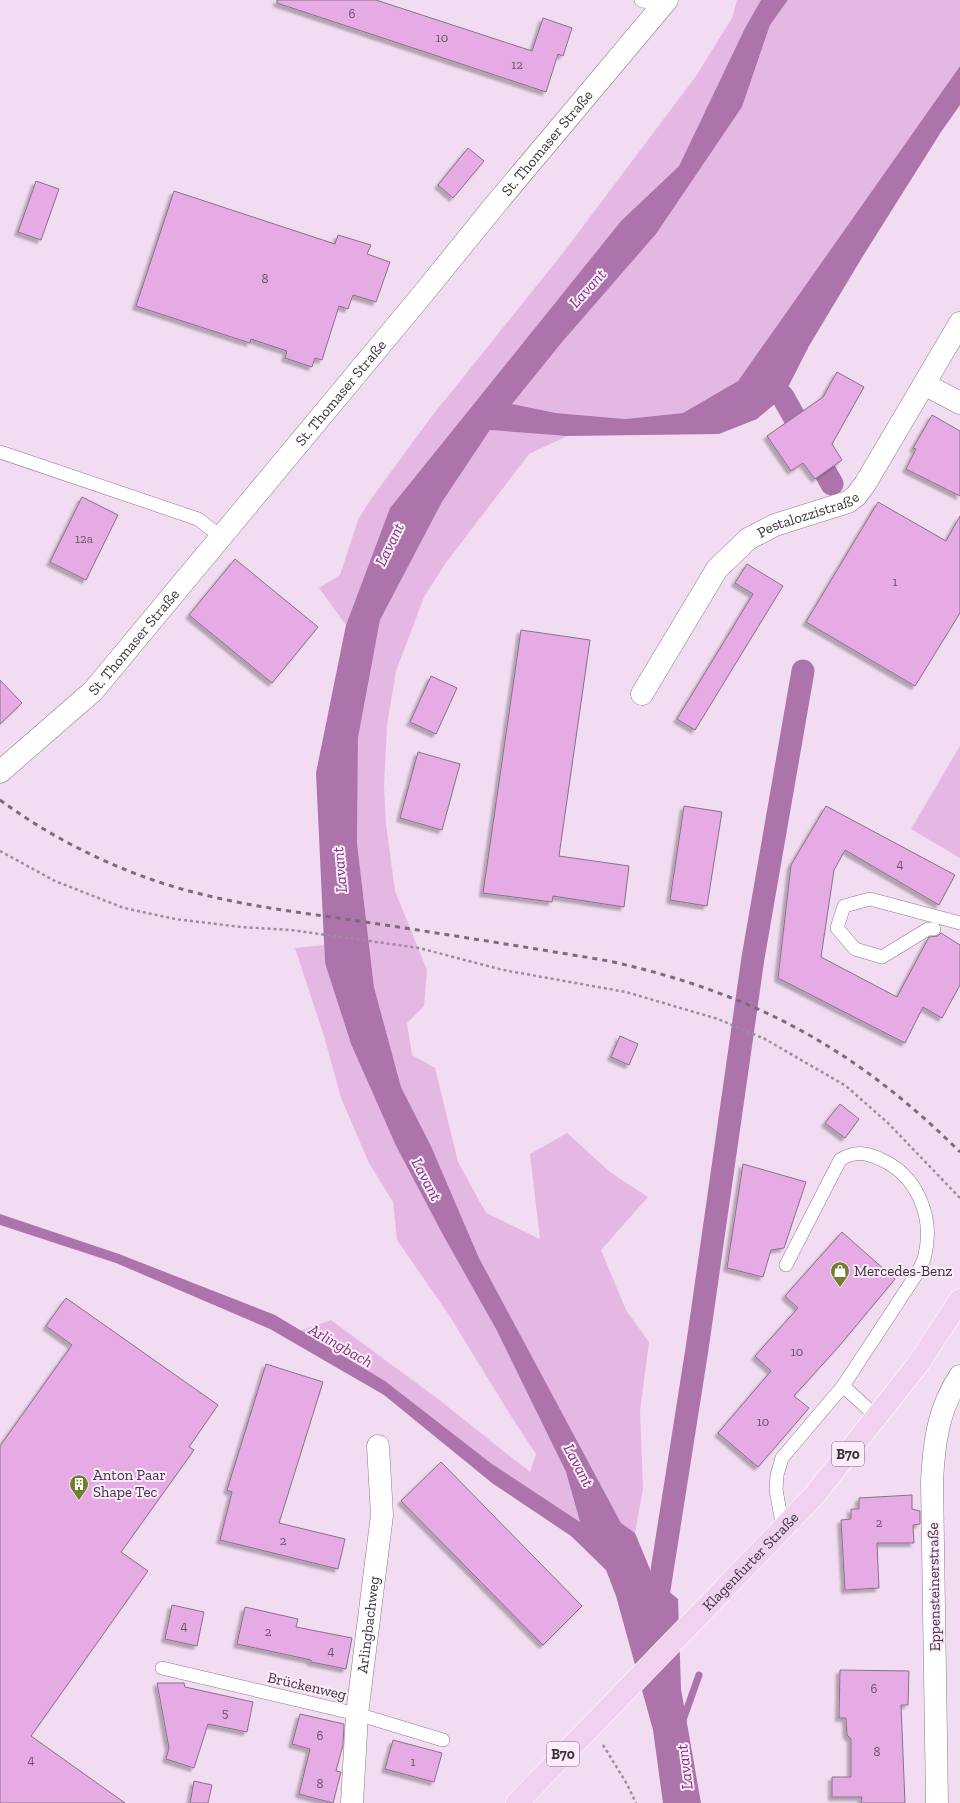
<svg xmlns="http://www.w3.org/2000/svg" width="960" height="1803" viewBox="0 0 960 1803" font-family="'Zilla Slab',serif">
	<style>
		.green { fill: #e4b8e2 }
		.water { fill: #ad74ab }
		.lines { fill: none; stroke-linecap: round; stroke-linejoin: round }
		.stream { stroke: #ad74ab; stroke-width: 7 }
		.canal { stroke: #ad74ab; stroke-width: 23 }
		.building { fill: #e6aae4; stroke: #877386; filter: url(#shadow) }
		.lane-casing { stroke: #8e7a8d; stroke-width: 14 }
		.street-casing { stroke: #8e7a8d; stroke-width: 23 }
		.secondary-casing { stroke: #8e7a8d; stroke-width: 23 }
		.primary-casing { stroke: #fff; stroke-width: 23 }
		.path { stroke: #9c8c9c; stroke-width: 2.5; stroke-dasharray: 3 3; stroke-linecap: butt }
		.lane { stroke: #fff; stroke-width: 13 }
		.street { stroke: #fff; stroke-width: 22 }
		.secondary { stroke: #fff; stroke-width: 22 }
		.primary { stroke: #f1d1f0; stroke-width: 22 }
		.rail { stroke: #7a6c79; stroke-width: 3; stroke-dasharray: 5 5; stroke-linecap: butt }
		.labels { text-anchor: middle; stroke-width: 4; stroke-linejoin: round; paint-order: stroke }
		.number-label { font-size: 13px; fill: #675267 }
		.shield { fill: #fdebfc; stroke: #776b76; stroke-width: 1 }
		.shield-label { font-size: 14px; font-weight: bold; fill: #3d343d }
		.street-label { font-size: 15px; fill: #3d343d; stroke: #fdebfc }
		.poi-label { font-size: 15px; fill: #3d343d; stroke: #fdebfc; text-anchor: start }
		.water-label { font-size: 16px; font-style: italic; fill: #7a3479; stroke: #fdebfc }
	</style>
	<defs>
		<filter id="shadow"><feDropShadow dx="-3.5" dy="3.5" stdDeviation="1" flood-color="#0004"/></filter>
	</defs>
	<rect width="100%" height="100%" fill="#f2dcf1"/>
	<g class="green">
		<path d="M 737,0 L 761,0 L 745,28 L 679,166 L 621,221 L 390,508 L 346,625 L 319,588 L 340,575 L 358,520 L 371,499 L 432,416 L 563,253 L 696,76 L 732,18 Z"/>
		<path d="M 788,0 L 960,0 L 960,66 L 738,381 L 683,413 L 625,419 L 556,413 L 512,404 L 563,341 L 656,234 L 742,107 L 770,25 Z"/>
		<path d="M 490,430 L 567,436 L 529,454 L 445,564 L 424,597 L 396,671 L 387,725 L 384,786 L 386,824 L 395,891 L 427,970 L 424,1006 L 407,1023 L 412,1055 L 435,1068 L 458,1162 L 486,1213 L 540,1239 L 530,1154 L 567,1133 L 610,1172 L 648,1197 L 601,1250 L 626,1310 L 649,1342 L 640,1411 L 643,1489 L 635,1533 L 621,1523 L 479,1258 L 431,1146 L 401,1087 L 374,987 L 357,843 L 358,738 L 380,620 L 442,502 Z"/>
		<path d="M 960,746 L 960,858 L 911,829 Z"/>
		<path d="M 324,945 L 325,963 L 351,1044 L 396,1146 L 443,1235 L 496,1329 L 566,1472 L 580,1522 L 492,1464 L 385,1381 L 300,1331 L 331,1320 L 438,1399 L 530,1472 L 536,1454 L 509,1413 L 449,1315 L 397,1240 L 393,1202 L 369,1163 L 341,1098 L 324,1036 L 295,948 Z"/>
	</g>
	<path class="water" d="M 761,0 L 788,0 L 770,25 L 742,107 L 656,234 L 563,341 L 512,404 L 556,413 L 625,419 L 683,413 L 738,381 L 960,66 L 960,105 L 941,132 L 863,256 L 809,346 L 783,397 L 757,419 L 719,434 L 567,436 L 490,430 L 442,502 L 380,620 L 358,738 L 357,843 L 374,987 L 401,1087 L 431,1146 L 479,1258 L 621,1523 L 635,1533 L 654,1579 L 678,1599 L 681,1689 L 701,1803 L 663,1803 L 653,1730 L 616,1596 L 606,1570 L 571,1536 L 492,1483 L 384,1395 L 270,1329 L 116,1263 L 0,1225 L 0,1214 L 119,1254 L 275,1315 L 385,1381 L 492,1464 L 580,1522 L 566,1472 L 496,1329 L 443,1235 L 396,1146 L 351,1044 L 325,963 L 316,773 L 346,625 L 390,508 L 621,221 L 679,166 L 745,28 Z"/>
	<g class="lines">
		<path class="stream" d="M 683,1720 L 699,1675"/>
		<g class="canal">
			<path d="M 765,378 L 783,397 L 832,484"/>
			<path d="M 654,1607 L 658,1596 L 697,1349 L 753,958 L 803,671"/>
		</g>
	</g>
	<g class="building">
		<path d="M 277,0 L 376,0 L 532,51 L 543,18 L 572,28 L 563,56 L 558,54 L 546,92 L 277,3 Z"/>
		<path d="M 468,148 L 484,161 L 453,198 L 438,185 Z"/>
		<path d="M 36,181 L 59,189 L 41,240 L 18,232 Z"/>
		<path d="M 174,191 L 335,244 L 338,235 L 371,245 L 367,254 L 390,262 L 376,302 L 353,295 L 348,309 L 339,306 L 322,360 L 315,358 L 312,367 L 285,358 L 287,351 L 251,339 L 250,343 L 136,306 Z"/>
		<path d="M 837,372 L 864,387 L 832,444 L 842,460 L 815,479 L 803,463 L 791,471 L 767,436 L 823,397 Z"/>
		<path d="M 932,415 L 960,431 L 960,496 L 906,469 L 916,449 L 913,448 Z"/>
		<path d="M 82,497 L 118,515 L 86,580 L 50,562 Z"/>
		<path d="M 878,502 L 946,541 L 960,516 L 960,613 L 915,686 L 806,622 Z"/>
		<path d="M 235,559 L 318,627 L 272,683 L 189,615 Z"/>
		<path d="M 747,564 L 783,586 L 695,730 L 677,719 L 753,594 L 735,583 Z"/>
		<path d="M 521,630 L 590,640 L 559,856 L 629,866 L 624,907 L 553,896 L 552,902 L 483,893 Z"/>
		<path d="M 431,676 L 457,688 L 436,734 L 410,722 Z"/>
		<path d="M 0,680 L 22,703 L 0,724 Z"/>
		<path d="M 418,752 L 460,764 L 442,830 L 400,818 Z"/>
		<path d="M 684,806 L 722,812 L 707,906 L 670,900 Z"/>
		<path d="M 826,806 L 955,875 L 939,905 L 845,850 L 834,870 L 821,957 L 897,997 L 929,937 L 938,936 L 941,933 L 960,945 L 960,985 L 942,1018 L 923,1007 L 905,1043 L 778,978 L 791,865 Z"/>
		<path d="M 620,1036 L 638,1044 L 629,1065 L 611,1057 Z"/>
		<path d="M 840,1104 L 859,1119 L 845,1138 L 825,1123 Z"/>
		<path d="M 743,1164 L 806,1182 L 784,1248 L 771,1250 L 763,1277 L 727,1268 Z"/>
		<path d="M 842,1232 L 895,1279 L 840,1345 L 794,1396 L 809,1408 L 758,1467 L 718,1433 L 771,1371 L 755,1356 L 798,1308 L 785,1296 Z"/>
		<path d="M 66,1298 L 218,1405 L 189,1447 L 194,1450 L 121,1552 L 148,1571 L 31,1736 L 125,1803 L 0,1803 L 0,1446 L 72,1345 L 46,1326 Z"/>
		<path d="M 266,1364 L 323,1382 L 279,1523 L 345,1539 L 338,1569 L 220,1540 L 232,1492 L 227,1490 Z"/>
		<path d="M 441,1462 L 582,1606 L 543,1645 L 401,1501 Z"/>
		<path d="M 912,1495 L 912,1509 L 920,1511 L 920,1524 L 913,1525 L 914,1543 L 877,1543 L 879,1588 L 845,1590 L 841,1520 L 851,1519 L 851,1509 L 859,1509 L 859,1498 Z"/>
		<path d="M 172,1605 L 204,1612 L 197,1646 L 165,1639 Z"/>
		<path d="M 245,1607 L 298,1619 L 296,1627 L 352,1638 L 346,1669 L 311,1662 L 311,1660 L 237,1644 Z"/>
		<path d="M 840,1670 L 909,1671 L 908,1705 L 901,1705 L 905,1803 L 861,1803 L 862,1797 L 832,1797 L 832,1777 L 851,1777 L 851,1739 L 847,1735 L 846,1718 L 839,1718 Z"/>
		<path d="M 157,1683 L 184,1683 L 185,1687 L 253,1702 L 247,1732 L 208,1724 L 194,1768 L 166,1759 L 169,1748 Z"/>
		<path d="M 300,1714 L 344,1724 L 343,1745 L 336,1771 L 341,1772 L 333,1803 L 299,1794 L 310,1749 L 292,1744 Z"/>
		<path d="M 393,1740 L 442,1753 L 434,1782 L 385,1769 Z"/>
		<path d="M 194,1781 L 212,1785 L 208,1803 L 190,1803 Z"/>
	</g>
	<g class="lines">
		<g class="lane-casing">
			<g id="lane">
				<path d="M 641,0 L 661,7"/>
				<path d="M 0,452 L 198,519 L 220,536"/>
				<path d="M 934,929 L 928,929 L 882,957 L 855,949 L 837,928 L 844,906 L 870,899 L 960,923"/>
				<path d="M 843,1386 L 877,1417"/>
				<path d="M 783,1528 L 776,1490 L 777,1475 L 782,1458 L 843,1386 L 918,1272 C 920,1267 924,1261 925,1255 C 934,1216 917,1175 880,1159 C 865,1152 854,1151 840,1160 L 786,1265"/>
				<path d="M 162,1668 L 357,1714 L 443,1740"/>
			</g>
		</g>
		<g class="street-casing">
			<g id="street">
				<path d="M 924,384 L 960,403"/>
				<path id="s1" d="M 642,694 L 717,569 L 748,539 L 775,525 L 848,502 L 856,496 L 865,484 L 960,323"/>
				<path id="s2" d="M 352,1803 L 357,1714 L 382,1515 L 378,1446"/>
				<path d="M 937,1803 L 932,1481 C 934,1443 938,1409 960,1376"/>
			</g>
		</g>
		<g class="secondary-casing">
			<g id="secondary">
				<path id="s3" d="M 0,772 L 93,691 L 422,295 L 495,205 L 667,0"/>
			</g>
		</g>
		<g class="primary-casing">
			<g id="primary">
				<path id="s4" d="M 517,1803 L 813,1497 L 918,1364 L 960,1300"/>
			</g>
		</g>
		<g class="path">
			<path d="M 0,851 L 55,881 L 124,908 L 175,919 L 241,927 L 291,930 L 419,948 L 503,970 L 626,992 L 718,1019 L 765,1039 L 846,1086 L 888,1123 L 960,1198"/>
			<path d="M 603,1745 L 627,1784 L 636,1803"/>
		</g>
		<use href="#lane" class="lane"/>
		<use href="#street" class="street"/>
		<use href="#secondary" class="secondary"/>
		<use href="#primary" class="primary"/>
		<path class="rail" d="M 0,800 C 60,844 132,878 205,895 C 262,909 321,915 379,924 C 456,936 532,948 609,961 C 753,993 855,1048 960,1152"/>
	</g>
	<defs>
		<g id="shop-pin" transform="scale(1)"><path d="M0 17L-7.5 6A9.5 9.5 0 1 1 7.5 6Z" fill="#717e2c" stroke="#fdebfc"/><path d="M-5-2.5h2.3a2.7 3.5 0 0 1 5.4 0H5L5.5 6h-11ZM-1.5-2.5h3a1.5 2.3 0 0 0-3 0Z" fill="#fff"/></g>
		<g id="building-pin" transform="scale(1)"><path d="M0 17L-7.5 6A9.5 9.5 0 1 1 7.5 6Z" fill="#717e2c" stroke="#fdebfc"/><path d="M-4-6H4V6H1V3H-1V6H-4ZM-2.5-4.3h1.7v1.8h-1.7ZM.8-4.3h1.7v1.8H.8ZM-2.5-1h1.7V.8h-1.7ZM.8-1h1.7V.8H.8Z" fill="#fff"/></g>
	</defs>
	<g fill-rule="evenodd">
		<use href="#shop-pin" x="840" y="1271"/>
		<use href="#building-pin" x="79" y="1484"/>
	</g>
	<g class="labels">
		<g class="number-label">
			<text x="352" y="18">6</text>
			<text x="442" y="42">10</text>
			<text x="517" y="69">12</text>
			<text x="265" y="283">8</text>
			<text x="84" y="543">12a</text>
			<text x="895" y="586">1</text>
			<text x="900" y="868">4</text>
			<text x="797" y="1356">10</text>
			<text x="763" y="1426">10</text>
			<text x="879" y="1527">2</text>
			<text x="283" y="1545">2</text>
			<text x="184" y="1630">4</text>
			<text x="268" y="1636">2</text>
			<text x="331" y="1655">4</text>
			<text x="874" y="1693">6</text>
			<text x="225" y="1717">5</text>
			<text x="320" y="1740">6</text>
			<text x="877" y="1756">8</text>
			<text x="31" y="1764">4</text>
			<text x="413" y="1766">1</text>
			<text x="320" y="1788">8</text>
		</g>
		<g class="shield">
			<rect x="832" y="1442" width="32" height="24" rx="3"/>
			<rect x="547" y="1742" width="32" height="24" rx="3"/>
		</g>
		<g class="shield-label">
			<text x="848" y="1459">B70</text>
			<text x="563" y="1759">B70</text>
		</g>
		<g class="street-label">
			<text dy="5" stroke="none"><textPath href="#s3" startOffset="835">St. Thomaser Straße</textPath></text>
			<text dy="5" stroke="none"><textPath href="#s3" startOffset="511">St. Thomaser Straße</textPath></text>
			<text dy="5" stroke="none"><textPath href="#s1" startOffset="254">Pestalozzistraße</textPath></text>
			<text dy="5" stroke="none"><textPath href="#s3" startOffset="187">St. Thomaser Straße</textPath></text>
			<text dy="5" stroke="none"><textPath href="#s4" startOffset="336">Klagenfurter Straße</textPath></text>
			<text transform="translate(934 1587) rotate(-91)" y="5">Eppensteinerstraße</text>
			<text dy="5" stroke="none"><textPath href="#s2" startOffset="179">Arlingbachweg</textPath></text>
			<text transform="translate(307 1686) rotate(13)" y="5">Brückenweg</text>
		</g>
		<g class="poi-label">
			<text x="854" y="1276">Mercedes-Benz</text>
			<text x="93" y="1480">Anton Paar<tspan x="93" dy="17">Shape Tec</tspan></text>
		</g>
		<g class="water-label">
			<text transform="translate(587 288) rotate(-48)" y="6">Lavant</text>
			<text transform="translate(389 544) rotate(-64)" y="6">Lavant</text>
			<text transform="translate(339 870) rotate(-95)" y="6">Lavant</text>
			<text transform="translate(427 1179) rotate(62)" y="6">Lavant</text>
			<text transform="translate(341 1345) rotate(30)" y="6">Arlingbach</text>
			<text transform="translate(579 1465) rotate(62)" y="6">Lavant</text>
			<text transform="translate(684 1767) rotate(-97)" y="6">Lavant</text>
		</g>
	</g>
</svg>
